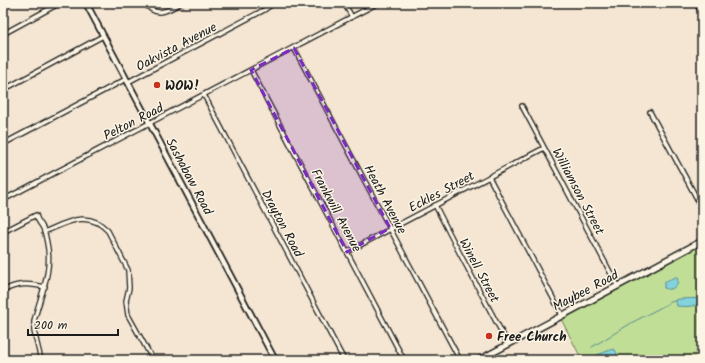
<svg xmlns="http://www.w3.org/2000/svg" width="705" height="363" viewBox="0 0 705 363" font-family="Kalam,sans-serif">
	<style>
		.green { fill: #c0de96; stroke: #6e7d59 }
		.water { fill: #82d3dd; stroke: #598a90 }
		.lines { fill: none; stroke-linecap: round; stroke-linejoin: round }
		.stream { stroke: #598a90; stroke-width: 1 }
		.minor-casing { stroke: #1c1c1c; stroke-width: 6 }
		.tertiary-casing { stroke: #1c1c1c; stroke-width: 8 }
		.secondary-casing { stroke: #1c1c1c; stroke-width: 8 }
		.minor { stroke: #fcf5e5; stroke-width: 3.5 }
		.tertiary { stroke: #fcf5e5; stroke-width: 4.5 }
		.secondary { stroke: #fcf5e5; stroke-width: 5 }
		.marked { fill: #7b2cbf; fill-opacity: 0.2; stroke: #7b2cbf; stroke-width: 3; stroke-dasharray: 8 5; stroke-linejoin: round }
		.poi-dot { fill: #c8321e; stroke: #fcf5e5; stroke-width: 1.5 }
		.labels { text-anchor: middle; stroke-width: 3; stroke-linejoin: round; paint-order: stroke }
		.street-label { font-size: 13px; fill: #1c1c1c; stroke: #fcf5e5 }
		.poi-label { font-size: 13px; font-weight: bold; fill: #1c1c1c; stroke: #fcf5e5; text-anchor: start }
	</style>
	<rect width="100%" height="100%" fill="#f4e6d2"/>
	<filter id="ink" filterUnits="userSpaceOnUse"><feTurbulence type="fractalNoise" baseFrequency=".025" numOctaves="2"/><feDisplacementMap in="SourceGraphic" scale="8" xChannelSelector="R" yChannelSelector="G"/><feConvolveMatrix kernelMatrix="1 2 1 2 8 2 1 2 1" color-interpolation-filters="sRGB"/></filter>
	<g filter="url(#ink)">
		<path class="green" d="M 702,241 L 702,360 L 582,360 L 560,317 Z"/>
		<g class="water">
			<path d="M 675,277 L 677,277 L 678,282 C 675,288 671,291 664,288 L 664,282 Z"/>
			<path d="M 700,298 L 702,301 C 697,307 685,307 677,306 L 675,300 C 679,298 694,299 700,298 Z"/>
			<path d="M 613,349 L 615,350 L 617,353 L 615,360 L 598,360 L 596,357 L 597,355 Z"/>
		</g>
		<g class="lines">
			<g class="stream">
				<path d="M 592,347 L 633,322 L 673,301 L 675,302"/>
				<path d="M 580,360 L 582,356"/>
			</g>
			<g class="minor-casing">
				<g id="minor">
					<path d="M 145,3 C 156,19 168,10 181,3"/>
					<path d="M 344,3 L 352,17"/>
					<path d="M 696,3 L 702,14"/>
					<path d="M 3,34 L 60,3"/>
					<path d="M 294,48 L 460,360"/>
					<path d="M 251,70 L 404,360"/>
					<path d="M 128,82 L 264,10 L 274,3"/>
					<path d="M 3,90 L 103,36"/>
					<path d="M 204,95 L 344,360"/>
					<path d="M 522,106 L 617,285"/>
					<path d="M 650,112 L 702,208"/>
					<path d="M 3,144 L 126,79"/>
					<path d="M 489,177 L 562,315"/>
					<path d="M 3,200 L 378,3"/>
					<path d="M 435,205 L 459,252 L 508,344"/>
					<path d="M 5,231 L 36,215 C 37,221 40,222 43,228 C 45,232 46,238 47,243 C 53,270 41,294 34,321 L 34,331 L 41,360"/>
					<path d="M 44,232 C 66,223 88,209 108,231 L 128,270 L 129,288 L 126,301 L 128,315 L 153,360"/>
					<path d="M 347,252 L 544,148"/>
					<path d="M 3,291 C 17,283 29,283 45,287"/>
				</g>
			</g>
			<g class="tertiary-casing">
				<path id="tertiary" d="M 86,3 L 275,360"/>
			</g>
			<g class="secondary-casing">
				<path id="secondary" d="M 479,360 L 702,241"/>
			</g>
			<use href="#minor" class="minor"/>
			<use href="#tertiary" class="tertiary"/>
			<use href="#secondary" class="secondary"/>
		</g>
	</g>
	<path class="marked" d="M 294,48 L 390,228 L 347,252 L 251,70 Z"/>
	<g class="poi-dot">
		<circle cx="157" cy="85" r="4"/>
		<circle cx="489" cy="336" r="4"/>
	</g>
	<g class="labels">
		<g class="street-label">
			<text transform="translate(176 46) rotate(-28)" y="5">Oakvista Avenue</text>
			<text transform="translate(133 121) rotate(-27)" y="5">Pelton Road</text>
			<text transform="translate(190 176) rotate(62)" y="5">Sashabaw Road</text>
			<text transform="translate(441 191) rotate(-28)" y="5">Eckles Street</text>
			<text transform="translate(579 191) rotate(62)" y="5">Williamson Street</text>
			<text transform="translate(386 199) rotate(62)" y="5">Heath Avenue</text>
			<text transform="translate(337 210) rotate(62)" y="5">Frankwill Avenue</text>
			<text transform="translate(283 223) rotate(62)" y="5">Drayton Road</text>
			<text transform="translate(480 270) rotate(62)" y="5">Winell Street</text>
			<text transform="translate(585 290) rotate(-28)" y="5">Maybee Road</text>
		</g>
		<g class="poi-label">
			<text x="165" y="90">WOW!</text>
			<text x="497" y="341">Free Church</text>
		</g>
	</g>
	<rect width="705" height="363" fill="none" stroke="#fcf5e5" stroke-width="16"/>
	<rect x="8" y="8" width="689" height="347" fill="none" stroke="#1c1c1c" stroke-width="1.5" filter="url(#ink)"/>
	<path d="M28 329v6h90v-6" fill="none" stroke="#1c1c1c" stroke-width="2"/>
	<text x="34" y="329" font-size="12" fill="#1c1c1c" stroke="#fcf5e5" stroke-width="3" paint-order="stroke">200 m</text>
</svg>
